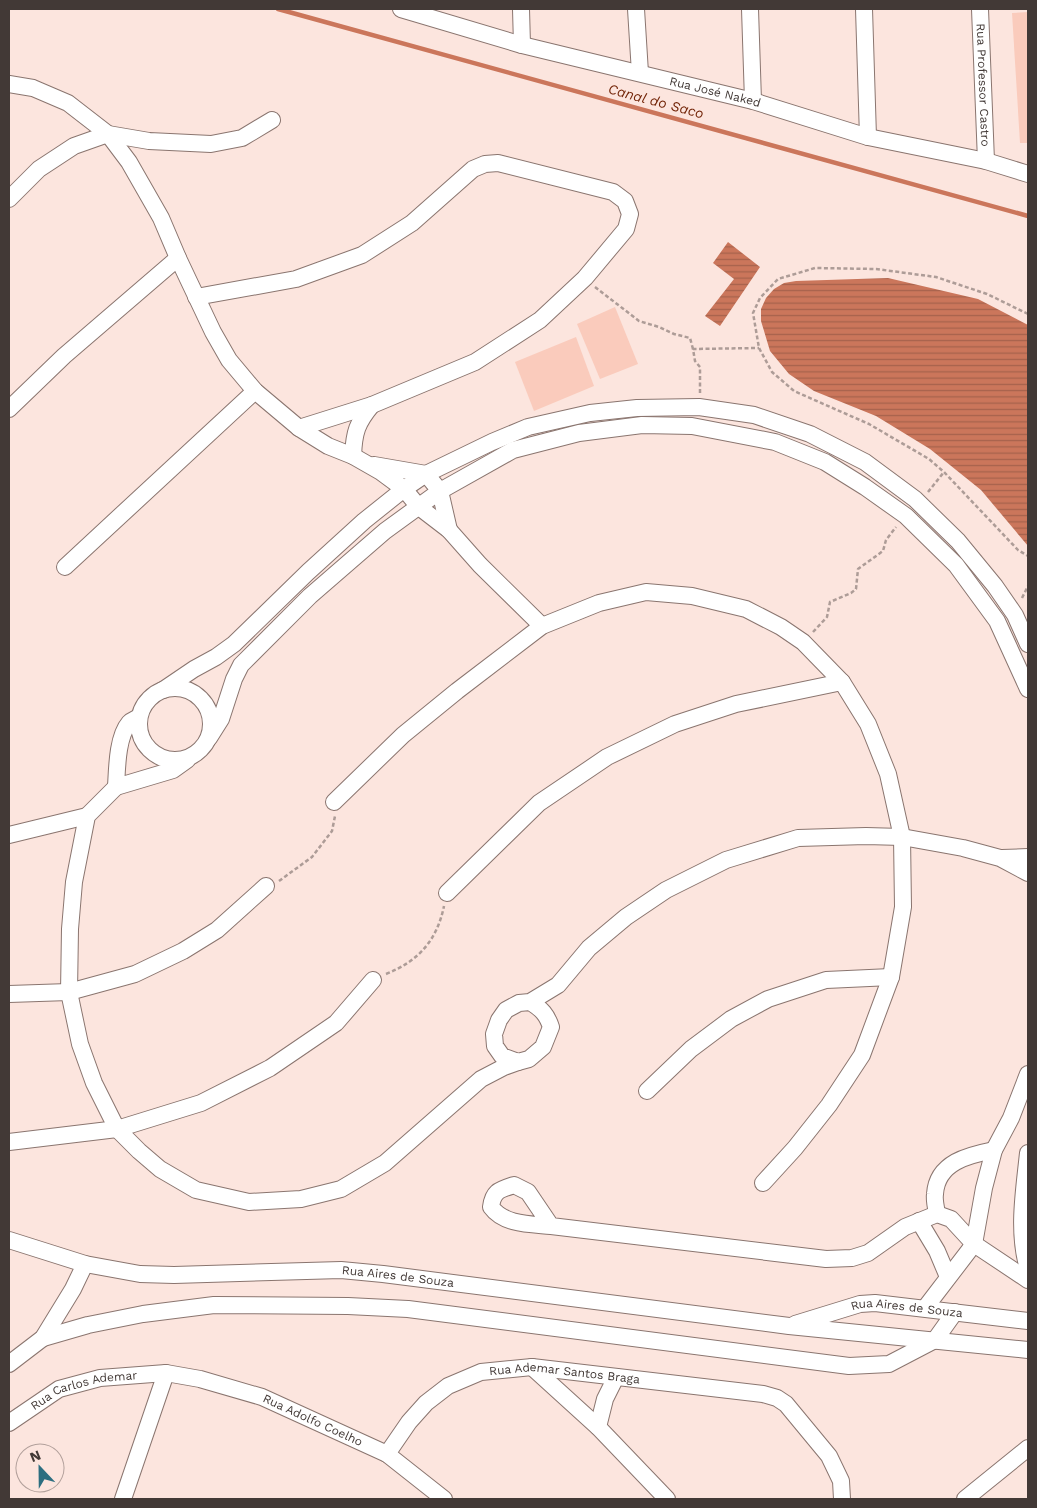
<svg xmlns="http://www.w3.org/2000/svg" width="1037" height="1508" viewBox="0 0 1037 1508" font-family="'Work Sans',sans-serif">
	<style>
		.grass { fill: #facbbc }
		.water { fill: url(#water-rules) }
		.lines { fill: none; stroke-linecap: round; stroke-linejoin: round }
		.stream { stroke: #cb765b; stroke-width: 4.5 }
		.minor-casing { stroke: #8a756f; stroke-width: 18 }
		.path { stroke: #ad9c97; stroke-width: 2.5; stroke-dasharray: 4 2.5; stroke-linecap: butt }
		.minor { stroke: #fff; stroke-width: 16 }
		.labels { text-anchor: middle; stroke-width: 4; stroke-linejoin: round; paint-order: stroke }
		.street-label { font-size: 12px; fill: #423936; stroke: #fce5de }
		.water-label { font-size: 14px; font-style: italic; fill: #732508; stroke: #fce5de }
	</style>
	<defs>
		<pattern id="water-rules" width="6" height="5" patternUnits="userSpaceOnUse" patternTransform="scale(1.25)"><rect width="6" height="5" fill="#cb765b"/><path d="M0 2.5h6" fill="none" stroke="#a6624c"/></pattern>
	</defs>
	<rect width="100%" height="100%" fill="#fce5de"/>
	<g class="grass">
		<path d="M 1028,12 L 1028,143 L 1020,143 L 1012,13 Z"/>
		<path d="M 615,307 L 638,364 L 600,379 L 577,324 Z"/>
		<path d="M 576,337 L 594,386 L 534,411 L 515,362 Z"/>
	</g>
	<g class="water">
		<path d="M 728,242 L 760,267 L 720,326 L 705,316 L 734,279 L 713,263 Z"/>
		<path d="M 888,278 L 978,299 L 1028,325 L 1028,546 L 981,490 L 930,449 L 876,416 L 814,391 L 789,374 L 770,351 L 761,321 L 761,309 L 766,298 L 774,289 L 784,283 L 796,281 Z"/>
	</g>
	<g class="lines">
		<path class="stream" d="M 278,9 L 1028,216"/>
		<g class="minor-casing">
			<g id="minor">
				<path id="s1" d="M 401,9 L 522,45 L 753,101 L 868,137 L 986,161 L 1028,174"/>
				<path d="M 521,9 L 522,45"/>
				<path d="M 636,9 L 640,73"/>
				<path d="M 750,9 L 753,101"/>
				<path d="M 864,9 L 868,137"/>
				<path id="s2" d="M 980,9 L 986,161"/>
				<path d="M 9,84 L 33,88 L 68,103 L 108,134 L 129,162 L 161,218 L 178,258 L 213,332 L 229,360 L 255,391 L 299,428 L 328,446 L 353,456 L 381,472 L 404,489 L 419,507 L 449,530 L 480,565 L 542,626"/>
				<path d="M 9,199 L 39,169 L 74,146 L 108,134 L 149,141 L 211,144 L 242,138 L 272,120"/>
				<path d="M 196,297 L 296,279 L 362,255 L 412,223 L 473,169 L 485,164 L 498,163 L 613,192 L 625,201 L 630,214 L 626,229 L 585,278 L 540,320 L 475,362 L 372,405 L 299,428"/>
				<path d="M 9,409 L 64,356 L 178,258"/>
				<path d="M 353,456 C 354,432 357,423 372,405"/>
				<path d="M 374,465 L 426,474 L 440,491 L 449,530"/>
				<path d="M 65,567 L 255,391"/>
				<circle cx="175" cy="724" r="36"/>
				<path d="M 163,690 L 194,669 L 216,657 L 234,644 L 308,572 L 364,521 L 404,489 L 426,474 L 492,442 L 528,427 L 590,413 L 637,408 L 699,407 L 754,415 L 810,434 L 865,462 L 915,499 L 958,541 L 995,586 L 1015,615 L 1028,644"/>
				<path d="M 139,717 C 136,719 132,720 129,723 C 117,737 117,770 116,787 L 173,770 L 187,760"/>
				<path d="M 209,738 L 221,719 L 234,679 L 241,665 L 310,596 L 385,531 L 440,491 L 513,450 L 579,433 L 642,425 L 692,426 L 775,442 L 825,462 L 865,487 L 906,516 L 956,565 L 997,621 L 1028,689"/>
				<path d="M 116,787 L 87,816 L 74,882 L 70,929 L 69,992 L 80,1044 L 94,1083 L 117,1129 L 139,1151 L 160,1169 L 196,1190 L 249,1202 L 301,1199 L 341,1189 L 385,1163 L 481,1079 L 504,1067 L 518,1062"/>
				<path d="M 334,802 L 403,735 L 457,691 L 542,626 L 599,603 L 646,592 L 692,596 L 746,609 L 781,627 L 803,642 L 842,682 L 868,724 L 888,774 L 902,837 L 903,907 L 891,977 L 862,1055 L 829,1105 L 795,1148 L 763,1183"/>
				<path d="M 9,835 L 87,816"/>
				<path d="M 1002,858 L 1028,857"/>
				<path d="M 447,893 L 539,803 L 607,757 L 675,724 L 736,704 L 842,682"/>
				<path d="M 9,994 L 69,992 L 135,974 L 183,951 L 217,930 L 266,886"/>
				<path d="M 530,1002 C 542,1009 547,1015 551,1027 L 543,1047 L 529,1059 L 518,1062 L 502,1056 L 495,1046 L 494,1034 L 499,1020 L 506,1010 L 519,1003 L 530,1002 L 558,985 L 589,948 L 626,917 L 666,890 L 726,860 L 798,838 L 866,836 L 902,837 L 963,848 L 1000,858 L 1028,873"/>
				<path d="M 647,1091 L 691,1049 L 731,1019 L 768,999 L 826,980 L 891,977"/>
				<path d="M 9,1142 L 117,1129 L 201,1103 L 270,1068 L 336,1023 L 373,980"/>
				<path d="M 1028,1153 C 1024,1192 1017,1231 1028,1269"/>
				<path d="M 937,1214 C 936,1207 934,1200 935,1194 C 937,1162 969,1155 994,1150"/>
				<path d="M 919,1221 L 937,1251 L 948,1277"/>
				<path d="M 551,1226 L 528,1192 L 514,1185 C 499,1190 493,1191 491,1207 C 504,1225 531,1224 551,1226 L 826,1259 L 852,1258 L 868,1253 L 905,1227 L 937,1214 L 951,1219 L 974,1244 L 1028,1280"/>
				<path id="s3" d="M 9,1240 L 85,1264 L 140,1274 L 174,1275 L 341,1270 L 383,1274 L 789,1326 L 1028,1350"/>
				<path d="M 925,1308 L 974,1244 L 984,1188 L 994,1150 L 1011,1118 L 1028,1074"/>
				<path id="s4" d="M 795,1324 L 860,1304 L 875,1303 L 1028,1321"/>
				<path d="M 43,1338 L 88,1325 L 143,1314 L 214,1305 L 348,1306 L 408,1309 L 849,1366 L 889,1364 L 935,1340 L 955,1312"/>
				<path d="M 9,1364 L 43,1338 L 73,1289 L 85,1264"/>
				<path d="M 532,1367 L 598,1427 L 667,1499"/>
				<path id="s5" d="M 9,1423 L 59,1389 L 100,1378 L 166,1373 L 200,1379 L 262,1397 L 387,1454 L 444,1499"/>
				<path d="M 598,1427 L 605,1399 L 616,1377"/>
				<path id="s6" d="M 387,1454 L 409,1422 L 426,1403 L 448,1386 L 481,1372 L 532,1367 L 763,1394 L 777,1398 L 786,1404 L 829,1456 L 841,1481 L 842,1499"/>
				<path d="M 123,1499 L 166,1373"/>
				<path d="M 965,1499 L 1028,1448"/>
			</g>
		</g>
		<g class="path">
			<path d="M 595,287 L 639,321 L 659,327 L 674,334 L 690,338 L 693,349"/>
			<path d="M 1028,314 L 987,294 L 936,277 L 876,269 L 815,268 L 778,279 L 760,298 L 753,313 L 759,348 L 772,372 L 794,391 L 869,424 L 929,459 L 944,472 L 1018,550 L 1028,556"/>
			<path d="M 700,393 L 700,367 L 695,361 L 693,349 L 759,348"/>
			<path d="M 928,492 L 944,472"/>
			<path d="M 1022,598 L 1028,586"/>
			<path d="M 813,632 L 827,617 L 830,602 L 851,593 L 856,589 L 858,569 L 883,551 L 886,540 L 896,527"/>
			<path d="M 279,881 L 312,857 L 332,831 L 335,816"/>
			<path d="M 386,974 C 419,961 437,940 444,906"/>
		</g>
		<use href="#minor" class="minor"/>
	</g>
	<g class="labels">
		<g class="street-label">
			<text dy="4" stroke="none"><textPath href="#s2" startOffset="76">Rua Professor Castro</textPath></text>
			<text dy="4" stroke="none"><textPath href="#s1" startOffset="325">Rua José Naked</textPath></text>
			<text dy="4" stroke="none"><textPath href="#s3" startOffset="394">Rua Aires de Souza</textPath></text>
			<text dy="4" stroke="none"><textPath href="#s4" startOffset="115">Rua Aires de Souza</textPath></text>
			<text dy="4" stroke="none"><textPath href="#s6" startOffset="212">Rua Ademar Santos Braga</textPath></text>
			<text dy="4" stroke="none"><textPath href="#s5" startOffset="84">Rua Carlos Ademar</textPath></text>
			<text dy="4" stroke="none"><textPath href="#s5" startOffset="324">Rua Adolfo Coelho</textPath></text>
		</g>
		<g class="water-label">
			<text transform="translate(656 101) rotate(15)" y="5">Canal do Saco</text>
		</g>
	</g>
	<rect width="1037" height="1508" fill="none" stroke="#423936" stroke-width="20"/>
	<g transform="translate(40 1468) rotate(338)"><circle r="24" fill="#fce5de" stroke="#b2a09b"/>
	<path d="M0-4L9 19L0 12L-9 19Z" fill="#2c6e80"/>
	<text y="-8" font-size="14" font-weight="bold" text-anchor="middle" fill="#423936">N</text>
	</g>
</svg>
